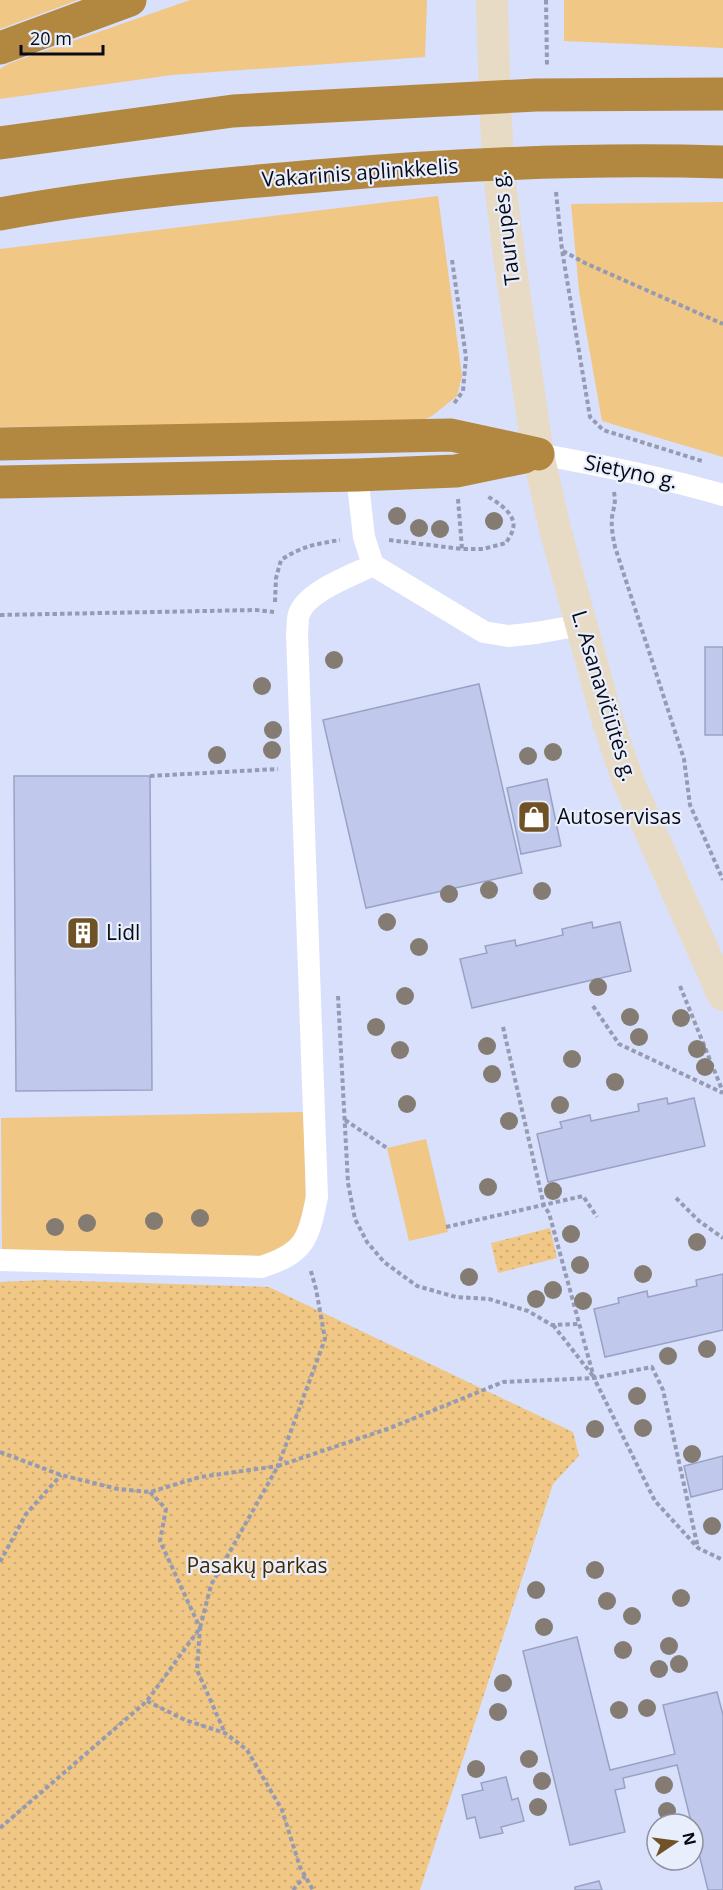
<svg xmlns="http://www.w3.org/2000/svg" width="723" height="1890" viewBox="0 0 723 1890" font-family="'Open Sans',sans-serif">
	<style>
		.green { fill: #f1c785 }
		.park { fill: url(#park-dots) }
		.building { fill: #c0c9ec; stroke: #99a2c4; stroke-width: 1.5 }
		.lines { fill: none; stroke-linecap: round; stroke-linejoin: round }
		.path { stroke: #959bb2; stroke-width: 4; stroke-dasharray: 4.5 3; stroke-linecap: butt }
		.street { stroke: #fff; stroke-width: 22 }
		.secondary { stroke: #e8dbc6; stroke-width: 32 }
		.highway { stroke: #b28740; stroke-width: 33 }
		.tree { fill: #847c72 }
		.labels { text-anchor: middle; stroke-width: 4.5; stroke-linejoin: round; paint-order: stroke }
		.street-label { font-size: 21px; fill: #080a16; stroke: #e9eefc }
		.poi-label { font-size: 21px; fill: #080a16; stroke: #e9eefc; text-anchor: start }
		.park-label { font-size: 21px; fill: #3f2a02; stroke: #e9eefc }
	</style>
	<defs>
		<pattern id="park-dots" width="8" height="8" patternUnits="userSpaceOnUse" patternTransform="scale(1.5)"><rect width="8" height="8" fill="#f1c785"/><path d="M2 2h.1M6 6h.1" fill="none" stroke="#cdaa72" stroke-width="1.8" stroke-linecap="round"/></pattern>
	</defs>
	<rect width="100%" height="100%" fill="#d8e0fc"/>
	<g class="green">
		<path d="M 0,0 L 78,0 L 0,29 Z"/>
		<path d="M 190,0 L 427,0 L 425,57 L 172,75 L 0,99 L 0,69 L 10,63 Z"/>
		<path d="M 564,0 L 723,0 L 723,48 L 564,41 Z"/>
		<path d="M 438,196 L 462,376 L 457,396 L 432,416 L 417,423 L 0,427 L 0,249 Z"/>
		<path d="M 723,202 L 723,457 L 602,421 L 579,291 L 571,204 Z"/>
		<path d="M 303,1112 C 304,1135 310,1211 300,1228 C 293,1241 282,1250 270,1256 L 2,1252 L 1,1118 Z"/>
		<path d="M 426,1139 L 448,1232 L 409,1241 L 387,1148 Z"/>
	</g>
	<g class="park">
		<path d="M 550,1228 L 557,1258 L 498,1273 L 491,1243 Z"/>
		<path d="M 44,1280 L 269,1287 L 573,1432 L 579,1456 L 553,1484 L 420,1890 L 0,1890 L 0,1282 Z"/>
	</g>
	<g class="building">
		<rect x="705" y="647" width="18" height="88"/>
		<path d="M 479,684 L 522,873 L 366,908 L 323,720 Z"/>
		<path d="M 14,776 L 150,776 L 152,1090 L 16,1091 Z"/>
		<path d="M 547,779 L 561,846 L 521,854 L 507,788 Z"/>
		<path d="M 592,922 L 593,928 L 620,922 L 631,971 L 472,1008 L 460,959 L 487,953 L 485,946 L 515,940 L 516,946 L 563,935 L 562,929 Z"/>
		<path d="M 667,1098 L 668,1104 L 694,1098 L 705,1146 L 548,1182 L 537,1134 L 562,1128 L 560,1122 L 590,1115 L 591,1121 L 639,1111 L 638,1104 Z"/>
		<path d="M 723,1274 L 723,1330 L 605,1357 L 594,1309 L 619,1303 L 618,1298 L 647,1291 L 648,1297 L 697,1286 L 696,1280 Z"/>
		<path d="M 723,1456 L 723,1489 L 691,1497 L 684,1466 Z"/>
		<path d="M 577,1637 L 610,1770 L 675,1754 L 663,1705 L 717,1692 L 723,1715 L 723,1890 L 708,1890 L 677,1765 L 623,1778 L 625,1788 L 615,1790 L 625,1832 L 570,1845 L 523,1651 Z"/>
		<path d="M 506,1777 L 512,1800 L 518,1798 L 524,1821 L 501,1827 L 503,1833 L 480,1838 L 475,1817 L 467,1819 L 462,1795 L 483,1790 L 481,1783 Z"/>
		<path d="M 599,1881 L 602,1890 L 575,1890 L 575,1887 Z"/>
	</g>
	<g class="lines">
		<g class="path">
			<path d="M 546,0 L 547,65"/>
			<path d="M 556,192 L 562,250 L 590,417 L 603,430 L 702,461"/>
			<path d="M 563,251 L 585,263 L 723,324"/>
			<path d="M 452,260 L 466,357 L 463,391 L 453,405"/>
			<path d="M 614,492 C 616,505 614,505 612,517 C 611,527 613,537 615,547 L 684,759 L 690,805 L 723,880"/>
			<path d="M 458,499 L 462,549"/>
			<path d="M 389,540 L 462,549 L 483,549 L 506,543 C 508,539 512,534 513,529 C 517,514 497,502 487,496"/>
			<path d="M 275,602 L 276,578 L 281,560 C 302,546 316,544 340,540"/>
			<path d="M 0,615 L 256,610 L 274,612"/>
			<path d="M 150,776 L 278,769"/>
			<path d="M 680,986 L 723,1092"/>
			<path d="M 338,996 L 348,1183 L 355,1219 L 367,1242 L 384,1262 L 417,1286 L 456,1297 L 489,1299 L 528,1311 L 552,1325 L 578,1324"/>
			<path d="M 593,1006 L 619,1044 L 723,1093"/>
			<path d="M 503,1027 L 544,1206 L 549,1213 L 594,1378 L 655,1501 L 698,1548 L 723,1560"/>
			<path d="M 345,1120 L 387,1148"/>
			<path d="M 676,1198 L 699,1221 L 723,1238"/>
			<path d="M 446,1227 L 583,1196 L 597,1217"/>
			<path d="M 553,1325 L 593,1376"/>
			<path d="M 0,1452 L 61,1475 L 118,1489 L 150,1492 L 200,1477 L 278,1466 L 325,1339 L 316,1289 L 310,1268"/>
			<path d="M 150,1492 L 166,1509 L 160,1541 L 200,1628 L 197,1670 L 225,1733"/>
			<path d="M 0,1562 L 26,1514 L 61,1475"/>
			<path d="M 147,1701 L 185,1720 L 225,1733 L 247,1750 L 282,1810 L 300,1867 L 313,1890"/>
			<path d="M 0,1828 L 147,1701 L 200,1628 L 211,1585 L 278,1466 L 390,1428 L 503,1382 L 594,1378 L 652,1367 L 663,1390 L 698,1548"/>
			<path d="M 293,1890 L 305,1876"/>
		</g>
		<g class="street">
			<path d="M 538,454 C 600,465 662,477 723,495"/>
			<path d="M 357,475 L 364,537 L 373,565 L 484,632 L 508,636 L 536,633 L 581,625"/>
			<path d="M 0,1260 L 261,1267 C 305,1253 308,1240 317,1197 L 297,633 C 298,628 297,620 299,614 C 307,591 353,575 373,565"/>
		</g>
		<path class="secondary" d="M 492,0 L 495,103 L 499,175 L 509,256 L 538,454 L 555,529 L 608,722 L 628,781 L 723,995"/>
		<g class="highway">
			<path d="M 0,48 L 130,0"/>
			<path d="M 0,143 L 233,111 L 536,95 L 723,94"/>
			<path d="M 0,214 C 108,194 219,184 329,175 C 460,164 591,158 723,162"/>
			<path d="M 0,444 L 451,435 L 538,454"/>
			<path d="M 0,482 L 357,475 L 456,471 L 524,457"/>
		</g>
	</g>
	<g class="tree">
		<circle cx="397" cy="516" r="9"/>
		<circle cx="494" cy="521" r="9"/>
		<circle cx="419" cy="528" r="9"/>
		<circle cx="440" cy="529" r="9"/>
		<circle cx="334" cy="660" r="9"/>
		<circle cx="262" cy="686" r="9"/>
		<circle cx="273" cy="730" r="9"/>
		<circle cx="272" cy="750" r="9"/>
		<circle cx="553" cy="752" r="9"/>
		<circle cx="217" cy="755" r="9"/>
		<circle cx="528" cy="756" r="9"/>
		<circle cx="489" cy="890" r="9"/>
		<circle cx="542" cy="891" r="9"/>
		<circle cx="449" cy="894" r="9"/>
		<circle cx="387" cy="922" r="9"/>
		<circle cx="419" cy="947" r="9"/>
		<circle cx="598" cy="987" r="9"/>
		<circle cx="405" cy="996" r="9"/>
		<circle cx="630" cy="1017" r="9"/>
		<circle cx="681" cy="1018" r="9"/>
		<circle cx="376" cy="1027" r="9"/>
		<circle cx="639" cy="1037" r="9"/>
		<circle cx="487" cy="1046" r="9"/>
		<circle cx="697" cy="1049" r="9"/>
		<circle cx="400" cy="1050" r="9"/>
		<circle cx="572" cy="1059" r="9"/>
		<circle cx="705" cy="1067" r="9"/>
		<circle cx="492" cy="1074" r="9"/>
		<circle cx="615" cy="1082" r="9"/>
		<circle cx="407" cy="1104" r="9"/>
		<circle cx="560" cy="1105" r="9"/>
		<circle cx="509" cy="1121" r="9"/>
		<circle cx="488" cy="1187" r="9"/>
		<circle cx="553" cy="1191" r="9"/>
		<circle cx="200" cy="1218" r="9"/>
		<circle cx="154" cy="1221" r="9"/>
		<circle cx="87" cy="1223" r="9"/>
		<circle cx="55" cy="1227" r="9"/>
		<circle cx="571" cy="1234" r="9"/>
		<circle cx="697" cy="1242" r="9"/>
		<circle cx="580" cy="1265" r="9"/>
		<circle cx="643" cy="1274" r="9"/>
		<circle cx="469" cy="1277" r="9"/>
		<circle cx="553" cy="1290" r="9"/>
		<circle cx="536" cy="1299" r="9"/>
		<circle cx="583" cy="1301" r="9"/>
		<circle cx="707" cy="1349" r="9"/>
		<circle cx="668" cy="1356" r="9"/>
		<circle cx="637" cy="1396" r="9"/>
		<circle cx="643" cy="1428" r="9"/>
		<circle cx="595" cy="1429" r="9"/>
		<circle cx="692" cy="1454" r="9"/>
		<circle cx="712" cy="1526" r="9"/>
		<circle cx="595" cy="1570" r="9"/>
		<circle cx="536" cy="1590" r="9"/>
		<circle cx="681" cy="1598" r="9"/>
		<circle cx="607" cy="1601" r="9"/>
		<circle cx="632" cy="1616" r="9"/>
		<circle cx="544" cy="1627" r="9"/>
		<circle cx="669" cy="1646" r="9"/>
		<circle cx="623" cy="1650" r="9"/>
		<circle cx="679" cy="1664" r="9"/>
		<circle cx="659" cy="1669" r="9"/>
		<circle cx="503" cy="1683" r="9"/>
		<circle cx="647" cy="1708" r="9"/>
		<circle cx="619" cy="1710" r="9"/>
		<circle cx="498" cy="1712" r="9"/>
		<circle cx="529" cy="1759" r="9"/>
		<circle cx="476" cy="1769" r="9"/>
		<circle cx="542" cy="1781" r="9"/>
		<circle cx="664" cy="1785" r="9"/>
		<circle cx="538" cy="1807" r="9"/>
		<circle cx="667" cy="1811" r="9"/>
	</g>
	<defs>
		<g id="shop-square" transform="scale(1.725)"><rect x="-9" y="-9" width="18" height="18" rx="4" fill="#6f5326" stroke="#e9eefc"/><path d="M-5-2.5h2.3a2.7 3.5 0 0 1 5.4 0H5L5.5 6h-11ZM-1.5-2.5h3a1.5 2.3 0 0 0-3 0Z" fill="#fff"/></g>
		<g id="building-square" transform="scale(1.725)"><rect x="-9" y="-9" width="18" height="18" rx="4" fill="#6f5326" stroke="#e9eefc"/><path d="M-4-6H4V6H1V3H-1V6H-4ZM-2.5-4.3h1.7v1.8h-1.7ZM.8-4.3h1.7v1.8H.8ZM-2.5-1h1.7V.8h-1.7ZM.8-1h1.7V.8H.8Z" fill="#fff"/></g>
	</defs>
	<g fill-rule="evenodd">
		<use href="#shop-square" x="534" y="817"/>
		<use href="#building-square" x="83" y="933"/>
	</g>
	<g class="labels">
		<g class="street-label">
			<text transform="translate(360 173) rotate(-4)" y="7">Vakarinis aplinkkelis</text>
			<text transform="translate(506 228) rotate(-97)" y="7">Taurupės g.</text>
			<text transform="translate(631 472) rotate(12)" y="7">Sietyno g.</text>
			<text transform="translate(604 696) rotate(73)" y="7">L. Asanavičiūtės g.</text>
		</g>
		<g class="poi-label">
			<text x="557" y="824">Autoservisas</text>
			<text x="106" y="940">Lidl</text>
		</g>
		<g class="park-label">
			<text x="257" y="1573">Pasakų parkas</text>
		</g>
	</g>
	<g transform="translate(675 1842) rotate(77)"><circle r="28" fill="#e9eefc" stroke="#8f93a0" stroke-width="1.5"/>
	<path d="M0-4.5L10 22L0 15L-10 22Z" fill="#6f5326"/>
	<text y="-9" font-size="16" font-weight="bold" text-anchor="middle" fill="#080a16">N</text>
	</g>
	<path d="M21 45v9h82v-9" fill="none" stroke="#080a16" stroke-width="3"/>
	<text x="30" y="45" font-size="18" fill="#080a16" stroke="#e9eefc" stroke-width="4.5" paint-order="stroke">20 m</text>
</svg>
